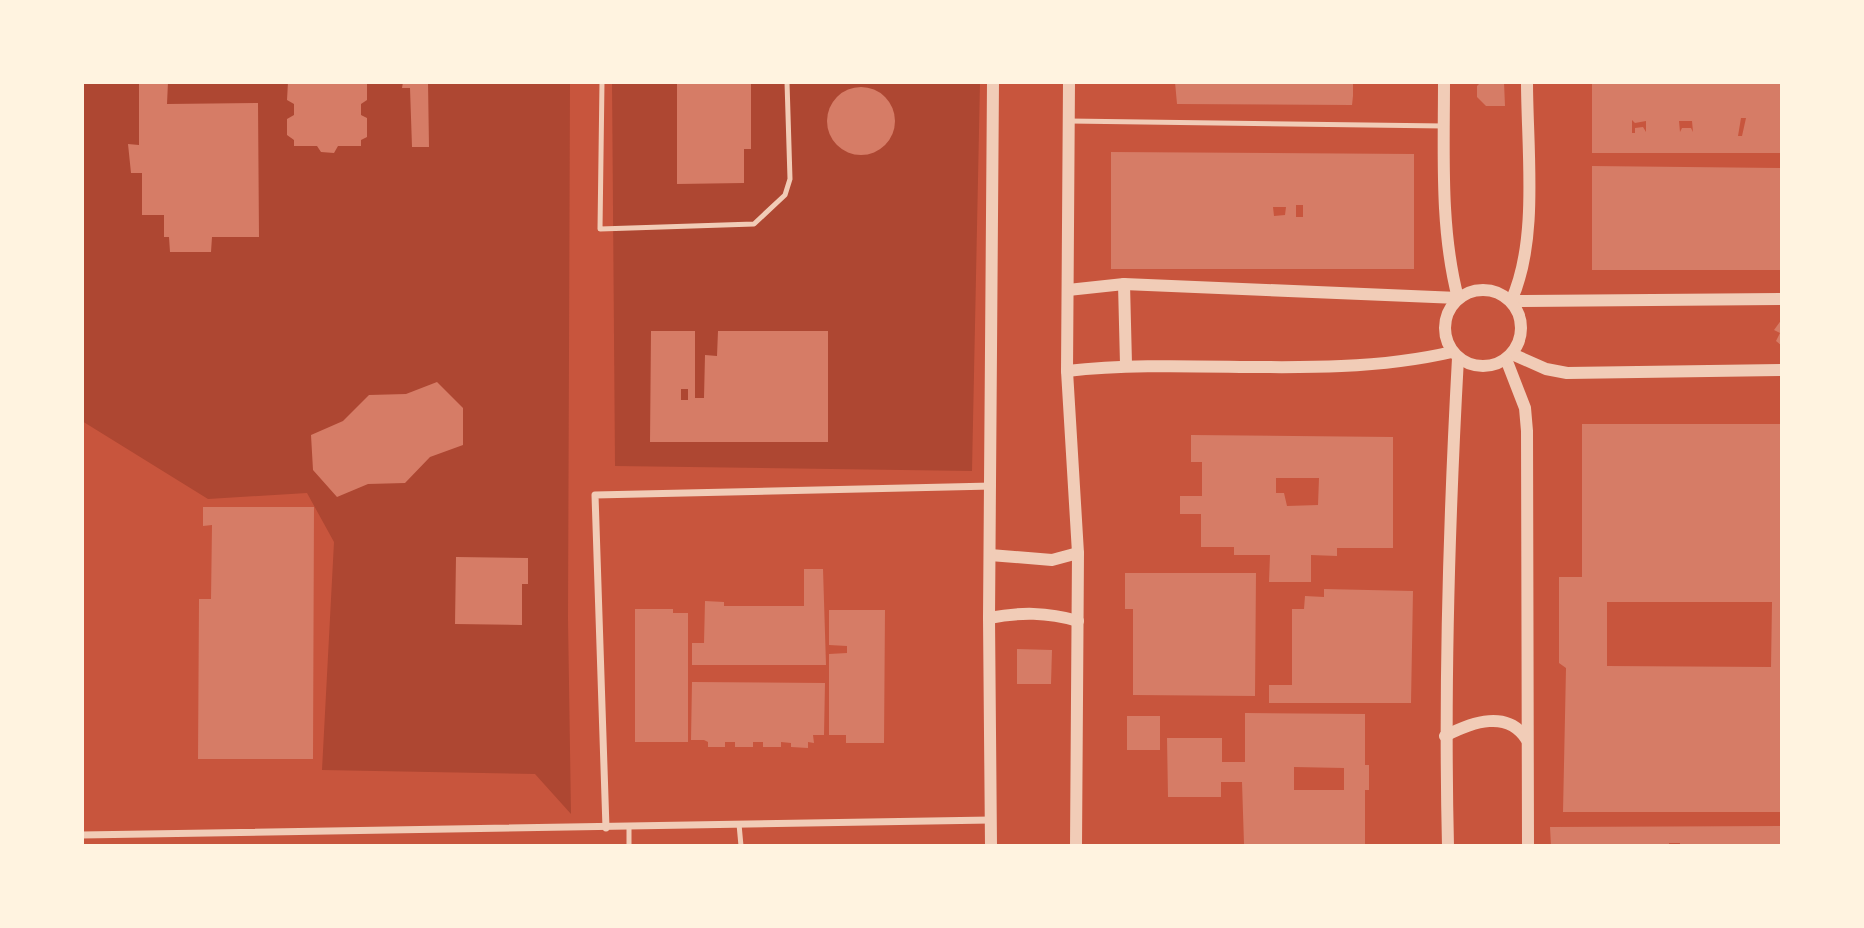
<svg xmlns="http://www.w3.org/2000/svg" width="1864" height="928" viewBox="0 0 1864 928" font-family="'Noto Sans',sans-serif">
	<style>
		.green { fill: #ae4732 }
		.building { fill: #d67c66; fill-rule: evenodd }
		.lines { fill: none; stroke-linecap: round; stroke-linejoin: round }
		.service { stroke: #f1ccb7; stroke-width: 5 }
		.minor { stroke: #f1ccb7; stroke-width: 7 }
		.tertiary { stroke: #f1ccb7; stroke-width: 12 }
	</style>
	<rect width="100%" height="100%" fill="#c8553d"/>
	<g class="green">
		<path d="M 82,82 L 570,82 L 568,619 L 571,814 L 535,774 L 322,770 L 334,542 L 307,493 L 208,499 L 82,421 Z"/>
		<path d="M 612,82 L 980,82 L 972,471 L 615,466 Z"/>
	</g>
	<g class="building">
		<path d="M 139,82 L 168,82 L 167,104 L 258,103 L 259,237 L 212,237 L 211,252 L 170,252 L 169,237 L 164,237 L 164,215 L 142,215 L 142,173 L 131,173 L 128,144 L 139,145 Z"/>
		<path d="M 288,82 L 367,83 L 367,100 L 361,104 L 361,115 L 367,118 L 367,137 L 361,140 L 361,146 L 338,146 L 334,153 L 321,152 L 317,146 L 294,146 L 294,140 L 287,135 L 287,119 L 294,115 L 294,104 L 287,100 Z"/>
		<path d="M 403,82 L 428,82 L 429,147 L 412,147 L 410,88 L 402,88 Z"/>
		<path d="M 677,82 L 751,82 L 751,149 L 744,149 L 744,183 L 677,184 Z"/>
		<path d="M 1175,82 L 1353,82 L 1353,96 L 1352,105 L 1177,104 Z"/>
		<path d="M 1481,82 L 1504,82 L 1505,106 L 1486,106 L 1477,97 L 1477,86 Z"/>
		<path d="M 1592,82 L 1782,82 L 1782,153 L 1592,153 ZM 1741,118 L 1746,118 L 1742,136 L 1738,136 ZM 1632,120 L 1635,123 L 1646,121 L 1646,132 L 1643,127 L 1635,128 L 1635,133 L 1632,133 ZM 1679,121 L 1692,121 L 1693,132 L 1691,128 L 1682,128 L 1680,132 Z"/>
		<circle cx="861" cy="121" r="34"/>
		<path d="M 1111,152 L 1414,154 L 1414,269 L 1111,269 ZM 1296,205 L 1303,205 L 1303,217 L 1296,217 ZM 1273,207 L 1286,207 L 1285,215 L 1274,216 Z"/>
		<path d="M 1592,166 L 1782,168 L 1782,270 L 1592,270 Z"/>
		<path d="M 1782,319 L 1782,346 L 1776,341 L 1780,333 L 1774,330 Z"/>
		<path d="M 651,331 L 695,331 L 695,398 L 704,398 L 705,355 L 717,356 L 718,331 L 828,331 L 828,442 L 650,442 ZM 681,389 L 688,389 L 688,400 L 681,400 Z"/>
		<path d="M 437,382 L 463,408 L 463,445 L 430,457 L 405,483 L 368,484 L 337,497 L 313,470 L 311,435 L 343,421 L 369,395 L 406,394 Z"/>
		<path d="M 1582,424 L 1782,424 L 1782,812 L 1563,812 L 1566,668 L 1559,663 L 1559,577 L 1582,577 ZM 1607,602 L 1772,602 L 1771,667 L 1607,666 Z"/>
		<path d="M 1191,435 L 1393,437 L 1393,548 L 1337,548 L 1337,556 L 1311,555 L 1311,582 L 1269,582 L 1270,555 L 1234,555 L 1234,547 L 1201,547 L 1201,514 L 1180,514 L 1180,496 L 1202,496 L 1202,462 L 1191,462 ZM 1276,478 L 1319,478 L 1318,505 L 1287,506 L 1284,493 L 1276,493 Z"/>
		<path d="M 203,507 L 314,507 L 313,759 L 198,759 L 199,599 L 211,599 L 212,525 L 203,526 Z"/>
		<path d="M 456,557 L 528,558 L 528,584 L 522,584 L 522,625 L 455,624 Z"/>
		<path d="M 804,569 L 823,569 L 826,665 L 692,665 L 692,643 L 704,643 L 705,601 L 724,602 L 724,606 L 804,606 Z"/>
		<path d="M 1125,573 L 1256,573 L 1255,696 L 1133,695 L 1133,609 L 1125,609 Z"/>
		<path d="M 1324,589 L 1413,591 L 1411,703 L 1269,703 L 1269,685 L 1292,685 L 1292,609 L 1304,609 L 1305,596 L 1324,597 Z"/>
		<path d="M 635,609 L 673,609 L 673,613 L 688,613 L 688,742 L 635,742 Z"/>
		<path d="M 829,610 L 885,610 L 884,743 L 846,743 L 846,735 L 829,735 L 829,654 L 847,653 L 847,646 L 829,645 Z"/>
		<path d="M 1017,649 L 1052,650 L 1051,684 L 1017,684 Z"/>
		<path d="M 692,682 L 825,683 L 824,735 L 813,735 L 814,743 L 808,742 L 808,748 L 791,747 L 791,743 L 781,742 L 781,747 L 763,747 L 763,742 L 753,742 L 753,747 L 735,747 L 735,742 L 725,742 L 725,747 L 708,747 L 708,742 L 704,740 L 691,740 Z"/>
		<path d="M 1245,713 L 1365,714 L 1365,765 L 1369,765 L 1369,790 L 1365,790 L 1365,844 L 1244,844 L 1242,782 L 1221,782 L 1221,797 L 1168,797 L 1167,738 L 1222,738 L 1222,762 L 1245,762 ZM 1294,767 L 1344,768 L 1344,790 L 1294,790 Z"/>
		<rect x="1127" y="716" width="33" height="34"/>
		<path d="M 1782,826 L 1782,846 L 1680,846 L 1680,843 L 1669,843 L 1669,846 L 1551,846 L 1550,827 Z"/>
	</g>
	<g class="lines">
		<g class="service">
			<path d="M 602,82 L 600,229 L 754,224 L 785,195 L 790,179 L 787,82"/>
			<path d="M 1069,121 L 1444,126"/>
			<path d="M 739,824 L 741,846"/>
			<path d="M 629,846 L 629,827"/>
		</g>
		<g class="minor">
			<path d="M 606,828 L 595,495 L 992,486"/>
			<path d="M 82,835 L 991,820"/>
		</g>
		<g class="tertiary">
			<path d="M 1069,82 L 1067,371 L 1078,553 L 1076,846"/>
			<path d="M 1527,82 C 1527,149 1539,241 1511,301 L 1782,299"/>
			<path d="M 1124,284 L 1126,364"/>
			<circle cx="1483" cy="328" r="38"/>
			<path d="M 1068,290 L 1124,284 L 1458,298 C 1440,229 1444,154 1444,82"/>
			<path d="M 1512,354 L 1546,369 L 1567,373 L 1782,370"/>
			<path d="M 1506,359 L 1525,408 L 1527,431 L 1528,846"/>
			<path d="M 1067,371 C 1195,357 1327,381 1452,352"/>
			<path d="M 990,555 L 1052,560 L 1078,553"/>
			<path d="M 989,618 C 1020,612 1047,612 1078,621"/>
			<path d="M 1445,736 C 1472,722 1508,709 1527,740"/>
			<path d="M 991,846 L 989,618 L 993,82"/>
			<path d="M 1448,846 C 1444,683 1449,521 1458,358"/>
		</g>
	</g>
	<rect width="1864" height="928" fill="none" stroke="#fff3e0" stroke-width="168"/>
</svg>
